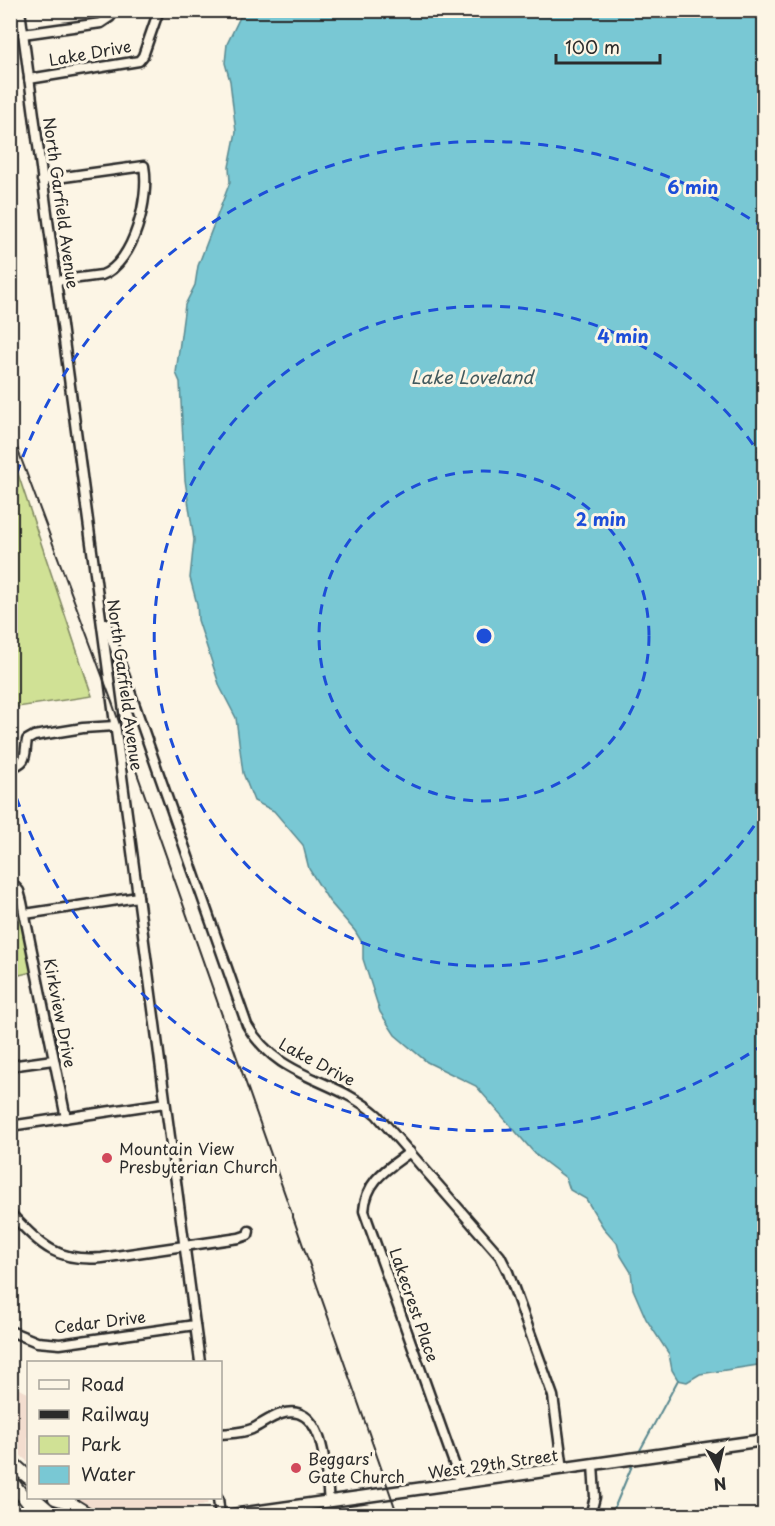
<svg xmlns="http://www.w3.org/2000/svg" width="775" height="1526" viewBox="0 0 775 1526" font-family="'Playpen Sans',sans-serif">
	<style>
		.built { fill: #f3ddcf }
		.green { fill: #d0e195; stroke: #7e8660; stroke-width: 1.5 }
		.water { fill: #79c8d4; stroke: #5a8990; stroke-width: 1.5 }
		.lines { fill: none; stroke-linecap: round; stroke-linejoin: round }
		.stream { stroke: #5a8990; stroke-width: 2 }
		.minor-casing { stroke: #2b2b2b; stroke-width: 13 }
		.major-casing { stroke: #2b2b2b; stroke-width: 15 }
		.highway-casing { stroke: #2b2b2b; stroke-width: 16 }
		.minor { stroke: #fcf5e5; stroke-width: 8 }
		.major { stroke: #fcf5e5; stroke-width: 10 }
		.highway { stroke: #fcf5e5; stroke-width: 12 }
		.rail { stroke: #2b2b2b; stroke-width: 2 }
		.ring { fill: none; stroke: #1d4ed8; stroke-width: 3; stroke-dasharray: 10 8 }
		.poi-dot { fill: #d1495b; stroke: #fcf5e5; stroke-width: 2 }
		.labels { text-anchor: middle; stroke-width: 6; stroke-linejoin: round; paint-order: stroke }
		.street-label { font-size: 16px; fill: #2b2b2b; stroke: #fcf5e5 }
		.poi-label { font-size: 16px; fill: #2b2b2b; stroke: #fcf5e5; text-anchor: start }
		.water-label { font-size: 18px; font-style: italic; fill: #425a5e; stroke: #fcf5e5 }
		.centre { fill: #1d4ed8; stroke: #fcf5e5; stroke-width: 3 }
		.ring-label { font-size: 18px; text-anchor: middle; font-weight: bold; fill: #1d4ed8; stroke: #fcf5e5; stroke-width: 6; stroke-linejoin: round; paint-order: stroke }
	</style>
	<rect width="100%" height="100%" fill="#fcf5e5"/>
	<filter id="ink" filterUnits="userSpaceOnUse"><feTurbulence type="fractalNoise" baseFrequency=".0167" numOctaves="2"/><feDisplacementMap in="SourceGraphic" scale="12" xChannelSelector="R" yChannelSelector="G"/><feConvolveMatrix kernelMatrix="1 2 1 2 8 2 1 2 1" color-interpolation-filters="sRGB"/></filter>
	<g filter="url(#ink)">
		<g class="built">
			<path d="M 11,1385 L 28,1393 L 28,1462 L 11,1447 Z"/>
			<path d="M 70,1498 L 209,1498 L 207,1504 L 137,1516 L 102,1516 L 93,1513 Z"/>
		</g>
		<g class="green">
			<path d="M 10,453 L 11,453 L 92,696 L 11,708 Z"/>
			<path d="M 10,889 L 16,898 L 32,972 L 11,977 Z"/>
		</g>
		<path class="water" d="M 243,11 L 764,11 L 764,1364 L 700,1374 L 687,1382 L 678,1380 L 672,1370 L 669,1354 L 646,1319 L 633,1289 L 631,1272 L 621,1256 L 617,1243 L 603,1227 L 586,1199 L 570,1190 L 566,1178 L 536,1155 L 476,1086 L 427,1062 L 395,1035 L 380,1012 L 363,959 L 363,944 L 355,931 L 329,901 L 309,869 L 303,845 L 274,811 L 254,801 L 243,773 L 236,718 L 220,687 L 198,620 L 197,604 L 190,578 L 194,540 L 185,480 L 180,382 L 176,373 L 185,305 L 195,285 L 198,266 L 230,182 L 229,167 L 236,132 L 230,81 L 225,63 L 227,44 Z"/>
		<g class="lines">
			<g class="stream">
				<path d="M 638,1454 L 678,1380"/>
				<path d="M 611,1516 L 634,1461"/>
			</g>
			<g class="minor-casing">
				<g id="minor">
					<path d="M 20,10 L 200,1362"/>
					<path d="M 10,11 L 13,10"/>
					<path d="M 23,34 L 101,23 L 110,17 L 115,10"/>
					<path d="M 29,79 L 139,61 L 143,56 L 159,10"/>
					<path d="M 42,180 L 144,166 C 150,197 134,263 102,275 L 56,281"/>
					<path d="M 106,623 L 247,1025 C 279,1080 334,1077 377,1115 L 500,1256 L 508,1272 L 553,1396 L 563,1469"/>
					<path d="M 10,767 C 29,763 24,754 27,740 L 34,736 L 83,728 L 115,726"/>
					<path d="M 10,881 L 19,891 L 22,902 L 66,1118"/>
					<path d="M 25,914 L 138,897"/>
					<path d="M 10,1066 L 53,1060"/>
					<path d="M 10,1126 L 165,1103"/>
					<path d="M 410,1152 C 387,1169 366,1180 364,1211 L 461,1483"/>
					<path d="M 10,1213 C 41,1245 56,1262 102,1258 L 239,1238 L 248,1235 L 249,1231"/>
					<path d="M 10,1331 L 37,1342 L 60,1344 L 195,1325"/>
					<path d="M 220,1434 C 231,1433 243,1433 252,1429 C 262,1424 271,1417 281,1414 C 326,1400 326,1475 329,1502"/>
					<path d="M 218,1498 L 220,1516"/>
					<path d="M 590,1516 L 595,1497 L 593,1464"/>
				</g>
			</g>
			<g class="major-casing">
				<path id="major" d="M 225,1516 L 764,1440"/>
			</g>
			<g class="highway-casing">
				<g id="highway">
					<path d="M 10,1461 L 28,1477"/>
					<path d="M 10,1480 L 39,1516"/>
					<path d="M 34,1498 L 55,1516"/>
					<path d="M 55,1498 L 68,1502 L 91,1516"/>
				</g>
			</g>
			<use href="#minor" class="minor"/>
			<use href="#major" class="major"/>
			<use href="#highway" class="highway"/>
			<path class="rail" d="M 10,429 L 112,702 L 398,1516"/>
		</g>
	</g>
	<g class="ring">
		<circle cx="484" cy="636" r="165"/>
		<path d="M764 811A330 330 0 1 1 764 461"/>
		<path d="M764 1044A495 495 0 0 1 11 781M11 491A495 495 0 0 1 764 228"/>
	</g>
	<g class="poi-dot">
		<circle cx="107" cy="1158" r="6"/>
		<circle cx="296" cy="1468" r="6"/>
	</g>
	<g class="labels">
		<g class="street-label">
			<text transform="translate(90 53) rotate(-10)" y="6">Lake Drive</text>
			<text transform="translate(61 203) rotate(82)" y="6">North Garfield Avenue</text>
			<text transform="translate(125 685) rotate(82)" y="6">North Garfield Avenue</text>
			<text transform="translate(60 1013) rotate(79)" y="6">Kirkview Drive</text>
			<text transform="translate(317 1062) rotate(28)" y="6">Lake Drive</text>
			<text transform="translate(414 1305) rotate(71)" y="6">Lakecrest Place</text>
			<text transform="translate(100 1322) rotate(-7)" y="6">Cedar Drive</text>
			<text transform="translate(493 1464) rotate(-8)" y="6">West 29th Street</text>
		</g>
		<g class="poi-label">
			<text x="119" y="1155">Mountain View<tspan x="119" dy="18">Presbyterian Church</tspan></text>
			<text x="308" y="1465">Beggars'<tspan x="308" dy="18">Gate Church</tspan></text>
		</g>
		<g class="water-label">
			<text x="472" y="384">Lake Loveland</text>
		</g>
	</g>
	<circle cx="484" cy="636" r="9" class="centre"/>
	<g class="ring-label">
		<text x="693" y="194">6 min</text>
		<text x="623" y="343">4 min</text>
		<text x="601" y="526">2 min</text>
	</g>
	<rect width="775" height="1526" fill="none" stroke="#fcf5e5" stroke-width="36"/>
	<rect x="18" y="18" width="739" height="1490" fill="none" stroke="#2b2b2b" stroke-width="2" filter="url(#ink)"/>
	<rect x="27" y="1361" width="195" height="138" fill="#fcf5e5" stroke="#a8a49b" stroke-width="1.5"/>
	<rect x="39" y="1380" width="30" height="9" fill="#fcf5e5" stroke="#a8a49b" stroke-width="1.5"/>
	<text x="81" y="1391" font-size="18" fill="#2b2b2b">Road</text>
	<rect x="39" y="1410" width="30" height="9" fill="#2b2b2b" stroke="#a8a49b" stroke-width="1.5"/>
	<text x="81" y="1421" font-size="18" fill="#2b2b2b">Railway</text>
	<rect x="39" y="1436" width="30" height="18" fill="#d0e195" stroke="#a8a49b" stroke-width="1.5"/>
	<text x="81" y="1451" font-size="18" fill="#2b2b2b">Park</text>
	<rect x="39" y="1466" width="30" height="18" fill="#79c8d4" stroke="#a8a49b" stroke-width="1.5"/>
	<text x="81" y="1481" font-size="18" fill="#2b2b2b">Water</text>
	<g transform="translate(718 1469) rotate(172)" stroke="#fcf5e5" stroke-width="4.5" paint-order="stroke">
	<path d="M0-4.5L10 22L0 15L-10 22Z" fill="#2b2b2b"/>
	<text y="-9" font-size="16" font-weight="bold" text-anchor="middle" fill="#2b2b2b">N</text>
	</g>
	<path d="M556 54v9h104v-9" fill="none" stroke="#2b2b2b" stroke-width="3"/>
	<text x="565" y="54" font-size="18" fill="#2b2b2b" stroke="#fcf5e5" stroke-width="4.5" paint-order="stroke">100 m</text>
</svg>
